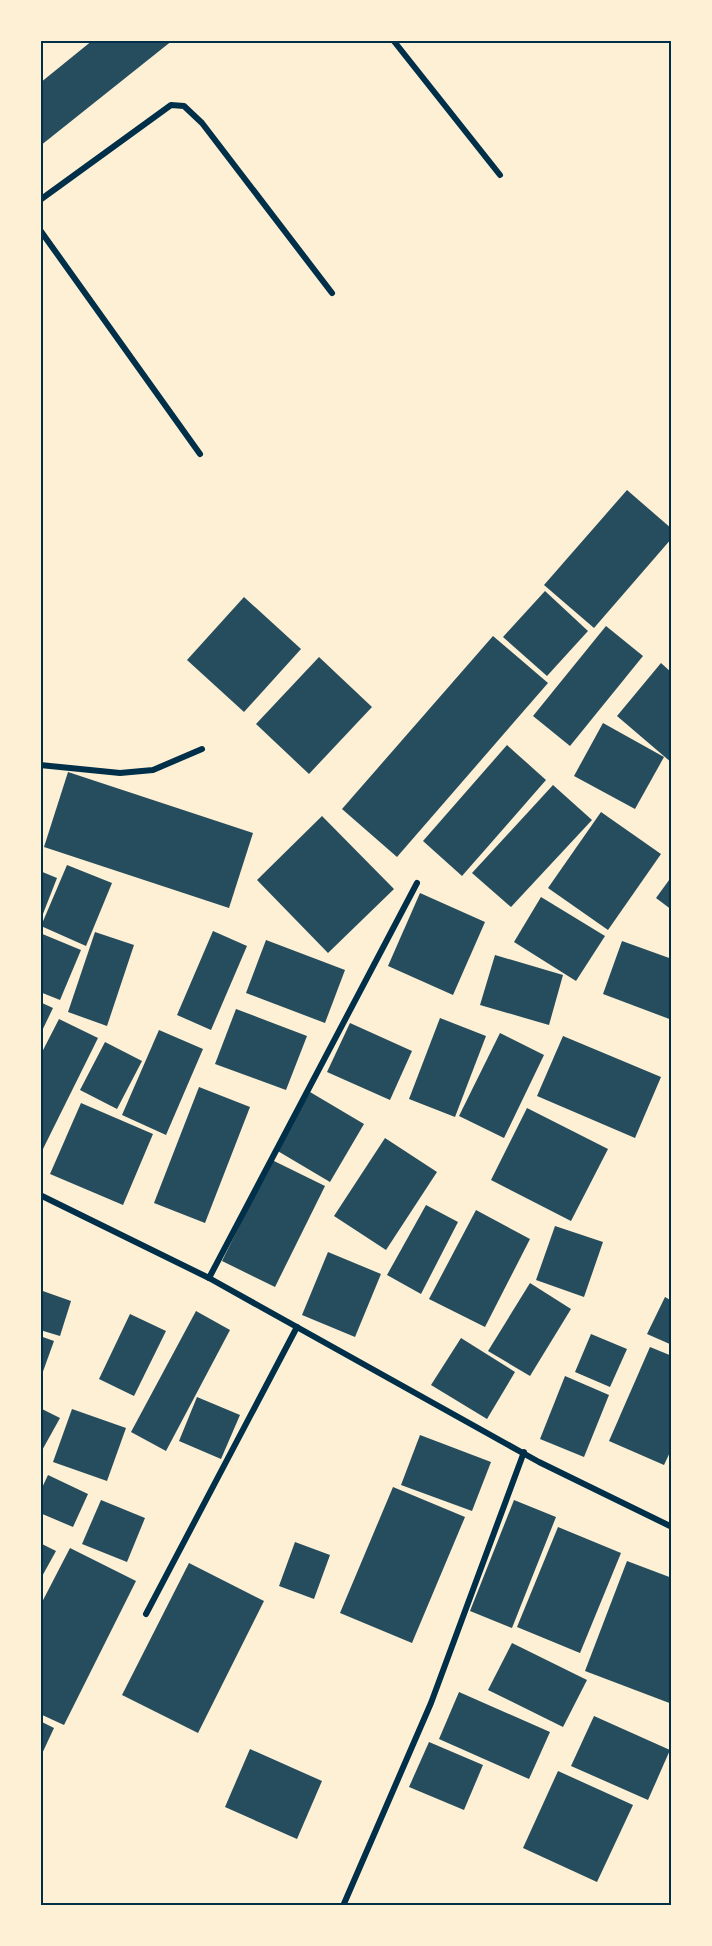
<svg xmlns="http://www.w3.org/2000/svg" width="712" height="1946" viewBox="0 0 712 1946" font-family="Roboto,sans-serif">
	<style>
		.building { fill: #264d5e }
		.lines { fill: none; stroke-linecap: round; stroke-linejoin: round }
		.minor { stroke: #003049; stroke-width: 6 }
		.neatline { fill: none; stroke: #003049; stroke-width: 2 }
	</style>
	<rect width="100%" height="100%" fill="#fdf0d5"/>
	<g class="building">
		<path d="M 93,40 L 173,40 L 40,146 L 40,83 Z"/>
		<path d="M 627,490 L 672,529 L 672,538 L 594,628 L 544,585 Z"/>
		<path d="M 545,591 L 588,631 L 547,676 L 503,637 Z"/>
		<path d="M 244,597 L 301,649 L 244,712 L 187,660 Z"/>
		<path d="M 606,626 L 643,656 L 570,746 L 533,716 Z"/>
		<path d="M 493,636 L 548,683 L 397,857 L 342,809 Z"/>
		<path d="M 319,657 L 372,707 L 309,774 L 256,724 Z"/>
		<path d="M 661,663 L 672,673 L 672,763 L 617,716 Z"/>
		<path d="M 603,723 L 664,757 L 635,809 L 574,776 Z"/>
		<path d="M 507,745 L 546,780 L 462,876 L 423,841 Z"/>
		<path d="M 68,772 L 253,833 L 229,908 L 44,847 Z"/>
		<path d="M 553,785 L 592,820 L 511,907 L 472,873 Z"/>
		<path d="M 601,812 L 661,854 L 608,930 L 548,888 Z"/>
		<path d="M 322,816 L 394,889 L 328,953 L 257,880 Z"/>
		<path d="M 67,865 L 112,883 L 86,946 L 41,926 Z"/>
		<path d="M 40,871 L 57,878 L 41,919 L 40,919 Z"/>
		<path d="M 672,876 L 672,910 L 656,898 Z"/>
		<path d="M 420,893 L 485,922 L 453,995 L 388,966 Z"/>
		<path d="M 541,897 L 605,936 L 576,981 L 514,942 Z"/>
		<path d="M 213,931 L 247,946 L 211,1030 L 177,1015 Z"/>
		<path d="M 95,932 L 134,945 L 107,1026 L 68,1012 Z"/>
		<path d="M 40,933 L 81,950 L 60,1000 L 40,992 Z"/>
		<path d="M 266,940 L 345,970 L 325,1023 L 246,993 Z"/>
		<path d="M 622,941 L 672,959 L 672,1020 L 603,994 Z"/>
		<path d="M 495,955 L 563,975 L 549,1025 L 480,1005 Z"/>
		<path d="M 40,1002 L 53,1008 L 40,1035 Z"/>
		<path d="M 236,1009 L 307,1036 L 286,1090 L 215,1064 Z"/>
		<path d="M 440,1018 L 486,1036 L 455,1117 L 409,1099 Z"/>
		<path d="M 59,1019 L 98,1038 L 40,1155 L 40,1056 Z"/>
		<path d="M 350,1023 L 412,1051 L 390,1100 L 327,1072 Z"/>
		<path d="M 159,1030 L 203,1049 L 166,1135 L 122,1115 Z"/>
		<path d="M 500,1033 L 544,1055 L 504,1138 L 459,1116 Z"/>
		<path d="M 563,1036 L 661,1077 L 635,1138 L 537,1096 Z"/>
		<path d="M 105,1042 L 142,1061 L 117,1109 L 80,1090 Z"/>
		<path d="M 199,1087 L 250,1107 L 205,1223 L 154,1203 Z"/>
		<path d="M 310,1092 L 364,1124 L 330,1182 L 276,1150 Z"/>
		<path d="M 81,1103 L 153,1134 L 123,1205 L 50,1174 Z"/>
		<path d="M 527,1108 L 608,1149 L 571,1221 L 491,1180 Z"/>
		<path d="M 385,1138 L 437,1172 L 386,1250 L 334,1216 Z"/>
		<path d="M 272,1160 L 325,1186 L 275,1287 L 222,1261 Z"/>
		<path d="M 426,1205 L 458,1222 L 421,1294 L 387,1275 Z"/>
		<path d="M 476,1210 L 530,1239 L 485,1327 L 429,1299 Z"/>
		<path d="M 555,1226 L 603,1242 L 584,1297 L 536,1280 Z"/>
		<path d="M 328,1252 L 381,1274 L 355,1337 L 302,1315 Z"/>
		<path d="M 530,1283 L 571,1309 L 530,1376 L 488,1351 Z"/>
		<path d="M 40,1290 L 71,1301 L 60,1336 L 40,1330 Z"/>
		<path d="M 665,1297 L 672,1301 L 672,1345 L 647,1334 Z"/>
		<path d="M 196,1311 L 230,1330 L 166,1451 L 131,1432 Z"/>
		<path d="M 130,1314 L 166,1331 L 134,1396 L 99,1379 Z"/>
		<path d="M 591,1334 L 627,1349 L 610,1387 L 575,1372 Z"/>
		<path d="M 40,1336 L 54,1341 L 41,1377 L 40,1377 Z"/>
		<path d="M 461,1338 L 515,1372 L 487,1419 L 431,1385 Z"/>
		<path d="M 650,1347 L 672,1356 L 672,1448 L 664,1465 L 609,1441 Z"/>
		<path d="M 565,1376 L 609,1395 L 584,1457 L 540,1439 Z"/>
		<path d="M 197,1397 L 240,1415 L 221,1459 L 179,1441 Z"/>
		<path d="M 40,1408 L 60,1418 L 40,1454 Z"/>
		<path d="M 72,1409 L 126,1428 L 107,1481 L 53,1462 Z"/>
		<path d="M 420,1435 L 491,1462 L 472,1511 L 401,1485 Z"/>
		<path d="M 48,1475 L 88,1494 L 73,1527 L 40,1513 L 40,1492 Z"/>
		<path d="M 393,1487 L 465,1517 L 412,1643 L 340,1613 Z"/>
		<path d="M 101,1500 L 145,1518 L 127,1562 L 82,1544 Z"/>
		<path d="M 514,1500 L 556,1517 L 512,1628 L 470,1611 Z"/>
		<path d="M 558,1527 L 621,1553 L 580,1653 L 517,1627 Z"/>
		<path d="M 295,1542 L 330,1555 L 314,1599 L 279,1586 Z"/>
		<path d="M 40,1543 L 56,1551 L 40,1580 Z"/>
		<path d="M 70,1548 L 136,1581 L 64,1725 L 40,1714 L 40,1606 Z"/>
		<path d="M 627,1561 L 672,1578 L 672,1704 L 585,1671 Z"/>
		<path d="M 189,1563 L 264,1601 L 198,1733 L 122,1695 Z"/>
		<path d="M 512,1643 L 587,1680 L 563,1727 L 488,1690 Z"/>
		<path d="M 459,1692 L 550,1732 L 529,1779 L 439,1739 Z"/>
		<path d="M 594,1716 L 670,1750 L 648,1800 L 571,1766 Z"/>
		<path d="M 40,1721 L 54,1728 L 40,1758 Z"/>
		<path d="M 429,1742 L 483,1765 L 464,1810 L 409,1787 Z"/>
		<path d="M 250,1749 L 322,1781 L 297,1839 L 225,1807 Z"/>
		<path d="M 558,1771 L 633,1805 L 597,1882 L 523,1848 Z"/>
	</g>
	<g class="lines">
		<g class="minor">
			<path d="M 393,40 L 500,175"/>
			<path d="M 40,200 L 171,105 L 184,106 L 202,123 L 332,293"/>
			<path d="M 40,230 L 200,454"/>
			<path d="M 40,765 L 120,773 L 153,770 L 202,749"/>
			<path d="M 40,1195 L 209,1278 L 539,1462 L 672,1527"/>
			<path d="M 209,1278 L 417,883"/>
			<path d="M 146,1614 L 297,1327"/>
			<path d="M 343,1906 L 431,1703 L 524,1452"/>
		</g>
	</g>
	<rect width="712" height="1946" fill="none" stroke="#fdf0d5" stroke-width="84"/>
	<rect x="42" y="42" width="628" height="1862" class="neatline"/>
</svg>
